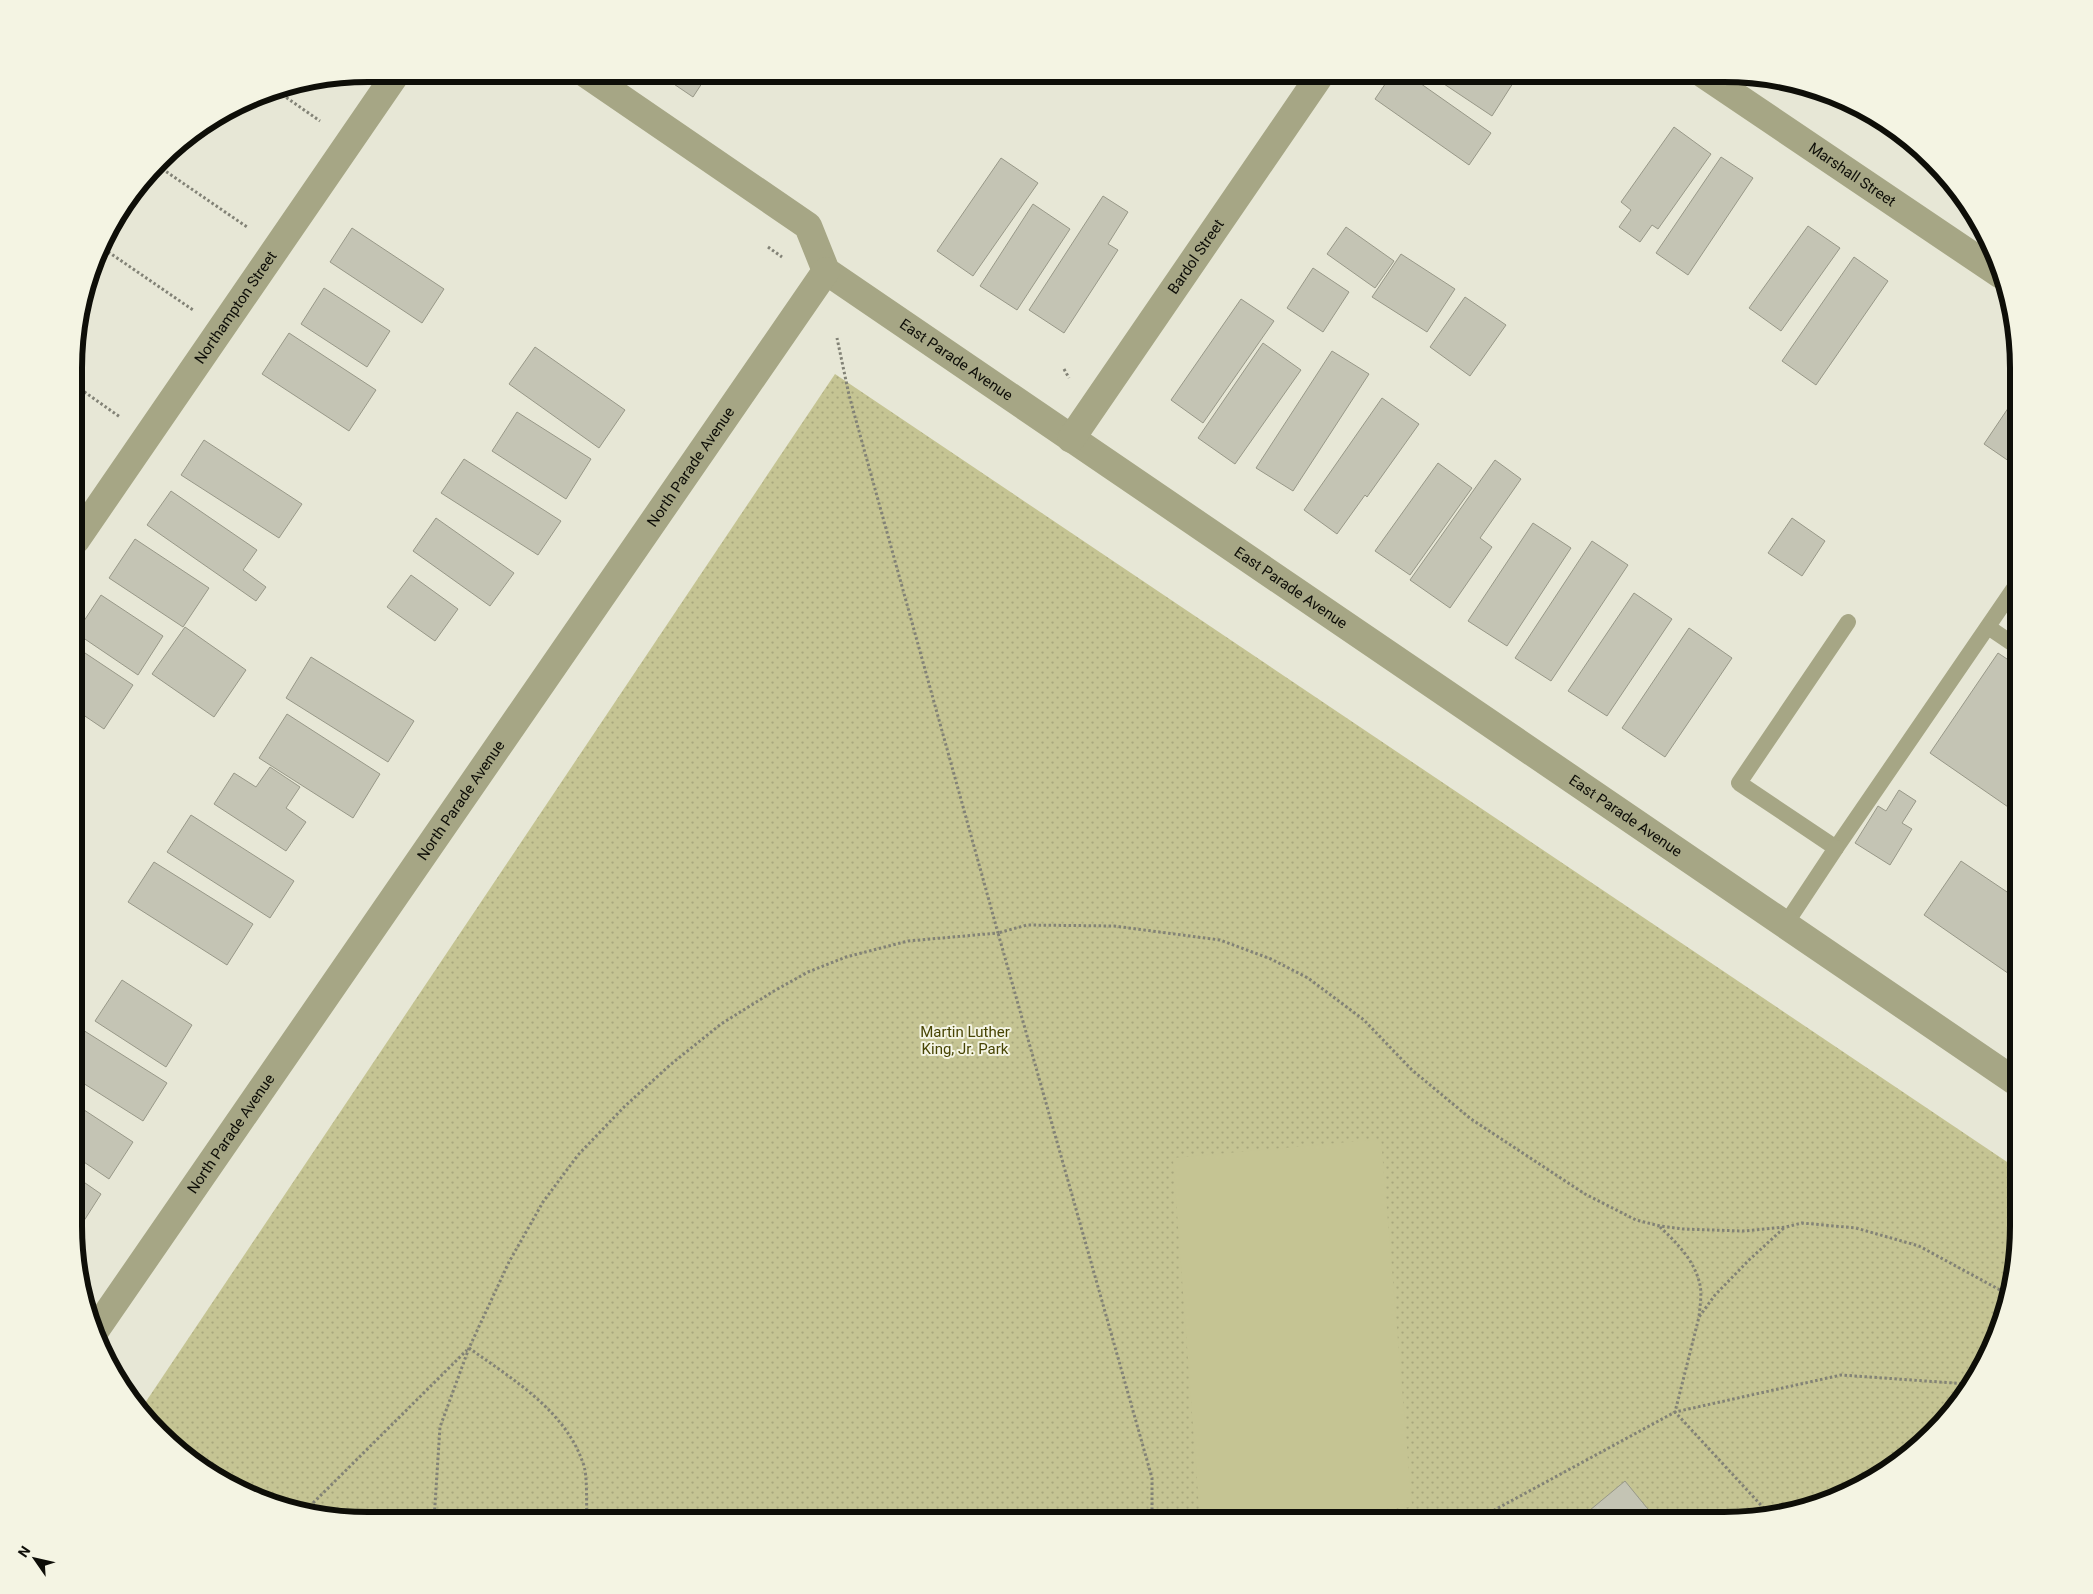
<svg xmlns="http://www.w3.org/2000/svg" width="2093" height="1594" viewBox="0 0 2093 1594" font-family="Roboto,sans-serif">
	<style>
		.grass { fill: url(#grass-dots) }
		.garden { fill: #c5c493 }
		.building { fill: #c4c4b4; stroke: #989888 }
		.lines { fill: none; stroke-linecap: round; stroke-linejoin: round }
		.path { stroke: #828276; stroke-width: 3; stroke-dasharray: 2.5 2.5; stroke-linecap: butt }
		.lane { stroke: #a6a685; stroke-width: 16 }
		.street { stroke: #a6a685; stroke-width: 28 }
		.labels { text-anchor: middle; stroke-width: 4; stroke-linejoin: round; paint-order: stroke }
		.street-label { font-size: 15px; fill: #0e0e08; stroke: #f4f4e3 }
		.park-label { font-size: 15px; fill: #474404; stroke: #f4f4e3 }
		.rim { fill: none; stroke: #0e0e08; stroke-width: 6 }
	</style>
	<defs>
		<pattern id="grass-dots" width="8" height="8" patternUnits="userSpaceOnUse" patternTransform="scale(1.25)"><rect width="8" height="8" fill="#c5c493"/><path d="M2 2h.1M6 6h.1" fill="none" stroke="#a8a77d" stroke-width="1.8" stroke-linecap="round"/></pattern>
	</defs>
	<rect width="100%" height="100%" fill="#e7e7d6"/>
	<path class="grass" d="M 835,374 L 2019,1170 L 2019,1245 L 1997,1339 L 1946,1420 L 1855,1490 L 1782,1515 L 1725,1520 L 349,1520 L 256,1498 L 174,1447 L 143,1406 Z"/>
	<path class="garden" d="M 1381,1139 L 1412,1507 L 1239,1520 L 1200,1520 L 1173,1158 Z"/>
	<g class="building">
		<path d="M 659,74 L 708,74 L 693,97 Z"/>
		<path d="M 1392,74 L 1407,74 L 1491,133 L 1469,165 L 1375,99 Z"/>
		<path d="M 1429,74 L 1506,74 L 1515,80 L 1492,116 Z"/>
		<path d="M 1834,95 L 1867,115 L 1865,119 L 1832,98 Z"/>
		<path d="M 1879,122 L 1914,143 L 1909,150 L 1876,127 Z"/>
		<path d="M 1674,127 L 1711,154 L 1658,229 L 1652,225 L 1640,242 L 1619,227 L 1631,210 L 1621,202 Z"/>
		<path d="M 1721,157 L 1753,178 L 1688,275 L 1656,253 Z"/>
		<path d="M 1001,158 L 1038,183 L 973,276 L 937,251 Z"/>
		<path d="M 1103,196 L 1128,212 L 1108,244 L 1118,250 L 1064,333 L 1029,310 Z"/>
		<path d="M 1033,204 L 1070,229 L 1017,310 L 980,286 Z"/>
		<path d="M 1808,226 L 1840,248 L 1781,331 L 1749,308 Z"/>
		<path d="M 1346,227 L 1394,261 L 1375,288 L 1327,254 Z"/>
		<path d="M 352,228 L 444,289 L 422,323 L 330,262 Z"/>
		<path d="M 1401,254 L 1455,289 L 1427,332 L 1372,297 Z"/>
		<path d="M 1854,257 L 1888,281 L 1816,385 L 1782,361 Z"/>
		<path d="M 1313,268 L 1349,292 L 1323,332 L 1287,308 Z"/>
		<path d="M 324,288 L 390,331 L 367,367 L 301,324 Z"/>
		<path d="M 1465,297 L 1506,325 L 1470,376 L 1430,347 Z"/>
		<path d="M 1241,299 L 1274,321 L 1203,423 L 1171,400 Z"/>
		<path d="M 289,333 L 376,390 L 349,431 L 262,374 Z"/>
		<path d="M 1263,343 L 1301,370 L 1235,464 L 1198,438 Z"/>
		<path d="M 535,347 L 625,410 L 599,448 L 509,384 Z"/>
		<path d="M 1332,351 L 1369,374 L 1293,491 L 1256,468 Z"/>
		<path d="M 2019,392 L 2019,468 L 1984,444 Z"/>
		<path d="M 1382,398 L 1419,424 L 1367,497 L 1365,495 L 1337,534 L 1304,510 Z"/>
		<path d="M 517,412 L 591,459 L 566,499 L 492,451 Z"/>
		<path d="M 204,440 L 302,504 L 279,538 L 181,475 Z"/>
		<path d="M 464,459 L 561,521 L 538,555 L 441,493 Z"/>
		<path d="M 1495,460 L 1521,479 L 1480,538 L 1492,547 L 1450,608 L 1410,580 Z"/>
		<path d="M 1438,463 L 1472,488 L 1410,575 L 1375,551 Z"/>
		<path d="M 171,491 L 257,550 L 243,570 L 266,587 L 256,601 L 147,525 Z"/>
		<path d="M 436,518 L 514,573 L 490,606 L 413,551 Z"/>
		<path d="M 1792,518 L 1825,541 L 1802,576 L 1768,553 Z"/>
		<path d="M 1533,523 L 1571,548 L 1507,646 L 1468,621 Z"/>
		<path d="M 135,539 L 209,588 L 183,627 L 109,578 Z"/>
		<path d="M 1592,541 L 1628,565 L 1551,681 L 1515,658 Z"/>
		<path d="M 411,575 L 458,609 L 435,641 L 387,607 Z"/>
		<path d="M 1634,593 L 1672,619 L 1607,716 L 1568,691 Z"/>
		<path d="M 101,595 L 163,636 L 138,675 L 76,633 Z"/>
		<path d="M 185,627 L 246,670 L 214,717 L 152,674 Z"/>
		<path d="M 1689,628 L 1732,658 L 1665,757 L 1622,728 Z"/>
		<path d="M 76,647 L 133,685 L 104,729 L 76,710 Z"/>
		<path d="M 1998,653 L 2019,667 L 2019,798 L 2011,809 L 1930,753 Z"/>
		<path d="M 311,657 L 414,721 L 388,762 L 286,698 Z"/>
		<path d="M 287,714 L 380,774 L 353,818 L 259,758 Z"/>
		<path d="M 270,767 L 300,787 L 286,808 L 306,822 L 286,851 L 214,804 L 234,773 L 256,787 Z"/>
		<path d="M 1899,790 L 1916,801 L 1902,823 L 1912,829 L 1890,865 L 1855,843 L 1878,806 L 1886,811 Z"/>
		<path d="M 191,815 L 294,881 L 270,918 L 167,852 Z"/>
		<path d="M 1961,861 L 2019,900 L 2019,967 L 2012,976 L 1924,915 Z"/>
		<path d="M 154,862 L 253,924 L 227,965 L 128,902 Z"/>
		<path d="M 122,980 L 192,1025 L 166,1067 L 95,1021 Z"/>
		<path d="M 75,1025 L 167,1083 L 143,1121 L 75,1078 Z"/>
		<path d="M 75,1104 L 133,1142 L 109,1179 L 75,1156 Z"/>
		<path d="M 75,1176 L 101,1194 L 80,1227 L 74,1224 Z"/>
		<path d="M 1625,1481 L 1656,1519 L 1578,1520 Z"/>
	</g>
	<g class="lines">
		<g class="path">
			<path d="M 274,89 L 320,121"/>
			<path d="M 158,166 L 247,227"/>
			<path d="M 768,247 L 782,257"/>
			<path d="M 104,249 L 193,310"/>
			<path d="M 96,271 L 109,252"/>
			<path d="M 1064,369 L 1069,378"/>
			<path d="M 76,386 L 120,417"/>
			<path d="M 2015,1018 L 2019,1020"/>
			<path d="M 1660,1227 C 1677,1243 1695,1261 1700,1285 C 1702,1294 1700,1307 1699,1316"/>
			<path d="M 469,1348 C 512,1379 565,1410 583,1463 C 588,1475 586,1505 587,1520"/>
			<path d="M 306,1510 L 467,1350"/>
			<path d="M 1771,1516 L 1675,1412 L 1699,1317 L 1715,1295 L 1749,1260 L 1785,1227"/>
			<path d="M 434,1520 L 440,1427 L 469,1348 L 509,1262 L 543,1202 L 578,1155 L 624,1107 L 670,1065 L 721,1024 L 774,991 L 808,972 L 846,957 L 908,941 L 998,933 L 849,395 L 837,338"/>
			<path d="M 1152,1520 L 1152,1478 L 998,933 L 1027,925 L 1114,926 L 1220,940 L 1271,959 L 1308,978 L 1364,1020 L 1412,1070 L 1471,1119 L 1585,1194 L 1636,1220 L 1660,1226 L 1683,1229 L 1743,1231 L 1786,1227 L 1802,1223 L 1856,1228 L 1919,1246 L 2000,1290 L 2006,1297"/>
			<path d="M 1476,1520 L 1675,1412 L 1841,1375 L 1968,1384"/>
		</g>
		<g class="lane">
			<path d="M 1848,622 L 1739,783 L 1836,848 L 2019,581"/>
			<path d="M 1988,627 L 2019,648"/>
			<path d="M 1785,925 L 1836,848"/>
		</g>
		<g class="street">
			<path id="s1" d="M 586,74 L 808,226 L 826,271 L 2019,1084"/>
			<path id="s2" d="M 1703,74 L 2001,275"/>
			<path id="s3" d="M 1071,439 L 1321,74"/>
			<path id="s4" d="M 76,540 L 396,74"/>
			<path id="s5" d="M 97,1328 L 826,271"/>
		</g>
	</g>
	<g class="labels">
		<g class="street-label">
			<text dy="5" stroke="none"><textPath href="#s2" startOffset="180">Marshall Street</textPath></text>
			<text dy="5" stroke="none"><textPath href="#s3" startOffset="221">Bardol Street</textPath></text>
			<text dy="5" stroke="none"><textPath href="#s4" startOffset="282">Northampton Street</textPath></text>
			<text dy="5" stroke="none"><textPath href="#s1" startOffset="475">East Parade Avenue</textPath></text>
			<text dy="5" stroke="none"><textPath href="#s5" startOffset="1046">North Parade Avenue</textPath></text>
			<text dy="5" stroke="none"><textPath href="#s1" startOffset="880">East Parade Avenue</textPath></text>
			<text dy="5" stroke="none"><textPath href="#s5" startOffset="641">North Parade Avenue</textPath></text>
			<text dy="5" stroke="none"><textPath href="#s1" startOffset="1285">East Parade Avenue</textPath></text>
			<text dy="5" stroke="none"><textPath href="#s5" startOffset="236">North Parade Avenue</textPath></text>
		</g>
		<g class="park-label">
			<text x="965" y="1037">Martin Luther<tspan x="965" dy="17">King, Jr. Park</tspan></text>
		</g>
	</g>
	<path d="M0 0H2093V1594H0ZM368 82H1724A286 286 0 0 1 2010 368V1226A286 286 0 0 1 1724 1512H368A286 286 0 0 1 82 1226V368A286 286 0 0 1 368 82Z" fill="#f4f4e3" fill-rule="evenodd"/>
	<path class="rim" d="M368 82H1724A286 286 0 0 1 2010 368V1226A286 286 0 0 1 1724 1512H368A286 286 0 0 1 82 1226V368A286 286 0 0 1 368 82Z"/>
	<g transform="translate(35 1559) rotate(304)" stroke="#f4f4e3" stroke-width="4" paint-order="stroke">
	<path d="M0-4L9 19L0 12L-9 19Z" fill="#0e0e08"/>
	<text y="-8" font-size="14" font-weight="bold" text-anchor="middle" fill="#0e0e08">N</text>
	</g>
</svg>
